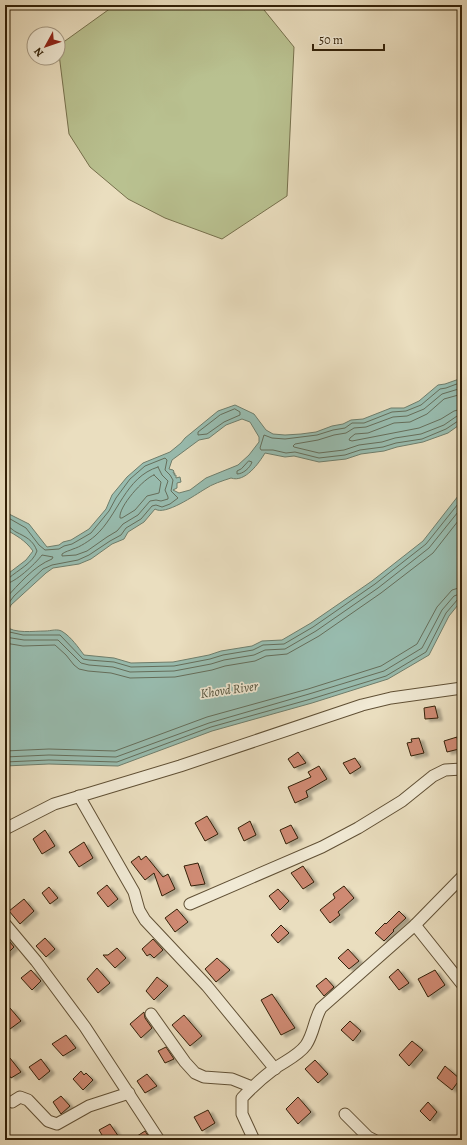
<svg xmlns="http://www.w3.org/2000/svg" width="467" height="1145" viewBox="0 0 467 1145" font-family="Alegreya,serif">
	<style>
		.green { fill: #b9c190; stroke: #76704c }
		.water { fill: #98bcaf; stroke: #6f7e6c; fill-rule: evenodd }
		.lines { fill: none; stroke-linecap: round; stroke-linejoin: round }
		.shore { stroke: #656e5b; stroke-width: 1 }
		.building { fill: #cf8a73; stroke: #322007; filter: url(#shadow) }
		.minor-casing { stroke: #605035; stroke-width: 13 }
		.minor { stroke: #f1ead5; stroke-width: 11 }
		.labels { text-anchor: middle; stroke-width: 3.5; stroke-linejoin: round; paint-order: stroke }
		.water-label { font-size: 13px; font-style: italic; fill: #514f39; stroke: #f1ead5 }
	</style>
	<defs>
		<filter id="shadow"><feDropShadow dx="4.5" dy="2.5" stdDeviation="1" flood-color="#0004"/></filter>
	</defs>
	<rect width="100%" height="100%" fill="#eadebf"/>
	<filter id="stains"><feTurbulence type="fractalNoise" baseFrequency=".005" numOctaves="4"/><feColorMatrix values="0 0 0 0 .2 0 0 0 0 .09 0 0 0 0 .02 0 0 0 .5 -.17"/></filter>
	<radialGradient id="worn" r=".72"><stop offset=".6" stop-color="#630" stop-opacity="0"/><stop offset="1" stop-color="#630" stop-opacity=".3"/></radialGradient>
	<path class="green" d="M 115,5 L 260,5 L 294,47 L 287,196 L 222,239 L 165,218 L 128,199 L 90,167 L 69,134 L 58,46 Z"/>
	<g class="water">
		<path d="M 462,378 L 462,423 L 448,433 L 423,442 L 397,447 L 384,451 L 361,454 L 346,459 L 319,462 L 294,456 L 285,457 L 265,453 C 259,463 245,483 231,478 C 222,481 212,484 205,489 C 195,495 165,516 155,509 L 144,522 L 128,532 L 124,539 L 112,544 L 91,559 L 79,564 L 53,568 L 46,573 L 11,605 L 5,617 L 5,576 L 26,560 L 33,551 C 25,540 17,536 5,529 L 5,512 L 29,524 L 47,547 L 59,545 L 63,542 L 71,540 L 89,529 L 106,509 L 112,495 L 127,477 L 143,463 L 170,452 L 181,443 L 185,438 L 218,411 L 235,405 L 254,414 L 266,430 L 273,434 L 285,435 L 301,434 L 316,432 L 332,426 L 343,424 L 351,420 L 363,419 L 391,408 L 404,408 L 419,401 L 438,385 L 445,384 ZM 242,419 L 250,422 L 259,437 L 259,442 L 249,455 L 238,465 L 206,478 L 190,490 L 179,493 L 173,490 L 177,488 L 177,483 L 181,482 L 180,477 L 176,478 L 176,475 L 174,475 L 175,473 L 173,473 L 174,471 L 173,470 L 169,469 L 172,460 L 199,440 L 209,438 L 226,425 Z"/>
		<path d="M 462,491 L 462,600 L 449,616 L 429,655 L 388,679 L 312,703 L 212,731 L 118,766 L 49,764 L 5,766 L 5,626 C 15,634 33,631 45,631 C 51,631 58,628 63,632 C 71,637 78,647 84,655 L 114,658 L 131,663 L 173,662 L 209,655 L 221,651 L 252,646 L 262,641 L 282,640 L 311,623 L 372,581 L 423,541 Z"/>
	</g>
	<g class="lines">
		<g class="shore">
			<path d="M 462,382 L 446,388 L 440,389 L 421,405 L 406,411 L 392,412 L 364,423 L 352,423 L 345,428 L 333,430 L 317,435 L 285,439 L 272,438 L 264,435 L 260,448 L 261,450 L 273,450 L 286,453 L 295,452 L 319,458 L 345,455 L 360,450 L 383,447 L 396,443 L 422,439 L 446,429 L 458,421 L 462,420"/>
			<path d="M 462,388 L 442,394 L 424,409 L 407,416 L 393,417 L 366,427 L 354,428 L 346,433 L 334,435 L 318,440 L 295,444 L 293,446 L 294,447 L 319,453 L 344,450 L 359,445 L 382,442 L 395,438 L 421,434 L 444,425 L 457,416 L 462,415"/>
			<path d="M 462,394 L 444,399 L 427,414 L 410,422 L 394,423 L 368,433 L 355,434 L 350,438 L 349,440 L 352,441 L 419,428 L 441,419 L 454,411 L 462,409"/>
			<path d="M 235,409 L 240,412 L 240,415 L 224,422 L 207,434 L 198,435 L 198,432 L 220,415 Z"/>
			<path d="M 249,461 L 252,462 C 250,468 243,474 237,474 L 237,471 L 241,469 Z"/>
			<path d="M 158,467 L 162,475 L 168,481 L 165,490 L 168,497 L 168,499 L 161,501 L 156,500 L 150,501 L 138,515 L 123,524 L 117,531 L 107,537 L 87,551 L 76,555 L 62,556 L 62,554 C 66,551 69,551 73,549 C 80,547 89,541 95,536 C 118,516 125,477 158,467 Z"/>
			<path d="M 154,475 L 161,482 L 159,493 L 147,496 L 135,510 L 122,518 L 120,518 C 118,507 144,478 154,475 Z"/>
			<path d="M 5,516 L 26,528 L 39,545 L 45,550 L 59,549 L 64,546 L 72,544 L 91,533 L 109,511 L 116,498 L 130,479 L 145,466 L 165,458 L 167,460 L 165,470 L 170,475 L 173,480 L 171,491 L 178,498 L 170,504 L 162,507 L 156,505 L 152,506 L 141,519 L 126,528 L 121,535 L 110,541 L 89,555 L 78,560 L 52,565 L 43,569 L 14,596 L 5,608"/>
			<path d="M 5,526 C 10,526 12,530 16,532 C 26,537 33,540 37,551 C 33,563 18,570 9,578 L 5,579"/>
			<path d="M 5,584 C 15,583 35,564 42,555 L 53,557 L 52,559 C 34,566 19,584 5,599"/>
			<path d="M 5,631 L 23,635 L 60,635 L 83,659 L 89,660 L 114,662 L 131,667 L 174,666 L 210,659 L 223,655 L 253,650 L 263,645 L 284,644 L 313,627 L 375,584 L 426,544 L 462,499"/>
			<path d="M 5,637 L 24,640 L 58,640 L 81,663 L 89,665 L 113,667 L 130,672 L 174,671 L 211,664 L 224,660 L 254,655 L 265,650 L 285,649 L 316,631 L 378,588 L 429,548 L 462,507"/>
			<path d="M 5,643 L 23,646 L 55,645 L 66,655 L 74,665 L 79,669 L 88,671 L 111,673 L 130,678 L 175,677 L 212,670 L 225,666 L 255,661 L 266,656 L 287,654 L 319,636 L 381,593 L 433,553 L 462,516"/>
			<path d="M 5,751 L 49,749 L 115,751 L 207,717 L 308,689 L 381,666 L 417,644 L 437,607 L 452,590 L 462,587"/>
			<path d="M 5,757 L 49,755 L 116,757 L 209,723 L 309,694 L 384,671 L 422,648 L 442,610 L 454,596 L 462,593"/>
			<path d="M 5,762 L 49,760 L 117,762 L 211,727 L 311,699 L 386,676 L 426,652 L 446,613 L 458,599 L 462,598"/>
		</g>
	</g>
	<g class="building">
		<path d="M 435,706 L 438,718 L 425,719 L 424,708 Z"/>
		<path d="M 457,737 L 459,749 L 447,752 L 444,741 Z"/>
		<path d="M 419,738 L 424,753 L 411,756 L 407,743 L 412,742 L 411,739 Z"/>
		<path d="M 298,752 L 306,763 L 294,768 L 288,759 Z"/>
		<path d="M 355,758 L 361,767 L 350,774 L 343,763 Z"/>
		<path d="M 319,766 L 327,779 L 306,791 L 308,797 L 295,803 L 288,787 L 311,777 L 308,772 Z"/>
		<path d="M 207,816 L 218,834 L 205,841 L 195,823 Z"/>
		<path d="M 250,821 L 256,835 L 244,841 L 238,828 Z"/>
		<path d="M 291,825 L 298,838 L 286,844 L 280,830 Z"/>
		<path d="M 45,830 L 55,846 L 42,854 L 33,839 Z"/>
		<path d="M 84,842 L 93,858 L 79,867 L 69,852 Z"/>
		<path d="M 139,856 L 141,860 L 146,856 L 163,877 L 168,874 L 175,889 L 162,896 L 154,873 L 145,880 L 131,862 Z"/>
		<path d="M 198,863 L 205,884 L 191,886 L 184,866 Z"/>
		<path d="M 303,866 L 314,882 L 303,889 L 291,873 Z"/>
		<path d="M 107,885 L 118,899 L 108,907 L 97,893 Z"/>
		<path d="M 344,886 L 354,898 L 338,912 L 340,915 L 330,923 L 320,910 L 335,898 L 333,894 Z"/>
		<path d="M 49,887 L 58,898 L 50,904 L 42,893 Z"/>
		<path d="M 278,889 L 289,901 L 280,910 L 269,896 Z"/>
		<path d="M 24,899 L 34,911 L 20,924 L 9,911 Z"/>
		<path d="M 177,909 L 188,922 L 175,932 L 165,918 Z"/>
		<path d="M 399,911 L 406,918 L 393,930 L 394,931 L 384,941 L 375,933 L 385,923 L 386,924 Z"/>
		<path d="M 281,925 L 289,933 L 278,943 L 271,935 Z"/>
		<path d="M 5,936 L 14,947 L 5,956 Z"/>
		<path d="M 45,938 L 55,949 L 46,957 L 36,946 Z"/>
		<path d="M 153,939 L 163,950 L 154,958 L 150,954 L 147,956 L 142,949 Z"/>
		<path d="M 117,948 L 126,958 L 115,968 L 103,955 L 108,955 Z"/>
		<path d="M 348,949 L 359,961 L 349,969 L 338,958 Z"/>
		<path d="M 217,958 L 230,970 L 216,982 L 205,969 Z"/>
		<path d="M 97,968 L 110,983 L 98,993 L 87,979 Z"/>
		<path d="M 398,969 L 409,983 L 399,990 L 389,977 Z"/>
		<path d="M 31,970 L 41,981 L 32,990 L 21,978 Z"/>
		<path d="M 435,970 L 445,985 L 428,997 L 418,979 Z"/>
		<path d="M 157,977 L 168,986 L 154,1000 L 146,991 Z"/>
		<path d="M 326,978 L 334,987 L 324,996 L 316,986 Z"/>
		<path d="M 272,994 L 295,1028 L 281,1035 L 261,1000 Z"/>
		<path d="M 10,1008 L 21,1021 L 10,1029 L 5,1023 L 5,1012 Z"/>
		<path d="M 144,1012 L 145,1018 L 152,1028 L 141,1038 L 130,1024 Z"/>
		<path d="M 184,1015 L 202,1036 L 190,1046 L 172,1025 Z"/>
		<path d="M 350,1021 L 361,1031 L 353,1041 L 341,1030 Z"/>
		<path d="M 66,1035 L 76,1048 L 63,1056 L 52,1044 Z"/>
		<path d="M 412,1041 L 423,1050 L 409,1066 L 399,1055 Z"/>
		<path d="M 166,1047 L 174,1059 L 165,1063 L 158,1051 Z"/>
		<path d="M 10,1058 L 21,1072 L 11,1078 L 5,1069 L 5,1061 Z"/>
		<path d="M 41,1059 L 50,1071 L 39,1080 L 29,1067 Z"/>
		<path d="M 315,1060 L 328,1074 L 318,1083 L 305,1069 Z"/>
		<path d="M 445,1066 L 460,1079 L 452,1090 L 437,1078 Z"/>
		<path d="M 81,1071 L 84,1075 L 86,1073 L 93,1080 L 83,1090 L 73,1079 Z"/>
		<path d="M 147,1074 L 157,1086 L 145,1093 L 137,1081 Z"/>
		<path d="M 61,1096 L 70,1106 L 61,1114 L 53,1102 Z"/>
		<path d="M 298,1097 L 311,1112 L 298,1124 L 286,1109 Z"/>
		<path d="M 428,1102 L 437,1112 L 430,1121 L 420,1111 Z"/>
		<path d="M 208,1110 L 215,1123 L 202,1131 L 194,1117 Z"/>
		<path d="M 110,1124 L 121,1140 L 105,1140 L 99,1130 Z"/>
		<path d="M 145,1131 L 151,1140 L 131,1140 Z"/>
	</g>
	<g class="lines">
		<g class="minor-casing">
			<g id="minor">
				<path d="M 79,796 L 134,892 L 139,910 L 145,920 L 207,986 L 275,1069"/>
				<path d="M 5,829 L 54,804 L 180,766 L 362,705 L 391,698 L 462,688"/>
				<path d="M 190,904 L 322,847 L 358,828 L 402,801 L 433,776 L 445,770 L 462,769"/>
				<path d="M 5,924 L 36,961 L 85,1027 L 159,1140"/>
				<path d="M 415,925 L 462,984"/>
				<path d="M 151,1014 L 185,1062 L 195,1073 L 204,1077 L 232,1079 L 252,1087"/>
				<path d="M 12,1102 L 20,1097 L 28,1100 L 48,1121 L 57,1124 L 89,1106 L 129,1093"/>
				<path d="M 345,1114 L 368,1137 L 374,1140"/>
				<path d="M 254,1140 L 242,1114 L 242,1098 C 252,1087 262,1078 274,1069 C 285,1061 298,1056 306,1045 C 314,1033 314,1020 321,1008 L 415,925 L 462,877"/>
			</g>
		</g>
		<use href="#minor" class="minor"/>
	</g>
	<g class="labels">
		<g class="water-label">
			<text transform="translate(229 689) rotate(-8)" y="5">Khovd River</text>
		</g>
	</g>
	<rect width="467" height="1145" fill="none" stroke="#eadebf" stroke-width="20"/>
	<rect x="6" y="6" width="455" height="1133" fill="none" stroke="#322007" stroke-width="2"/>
	<rect x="10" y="10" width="447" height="1125" fill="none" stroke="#322007"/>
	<g transform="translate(46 46) rotate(230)"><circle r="19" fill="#f1ead5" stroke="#a59983"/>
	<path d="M0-3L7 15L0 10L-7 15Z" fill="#8f2418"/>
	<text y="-6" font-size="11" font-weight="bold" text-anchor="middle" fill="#322007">N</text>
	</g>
	<path d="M313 44v6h71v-6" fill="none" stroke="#322007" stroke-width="2"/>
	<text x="319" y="44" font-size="12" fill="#322007" stroke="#f1ead5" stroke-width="3" paint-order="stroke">50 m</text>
	<rect width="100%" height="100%" filter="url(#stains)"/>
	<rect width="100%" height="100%" fill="url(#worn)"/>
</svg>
